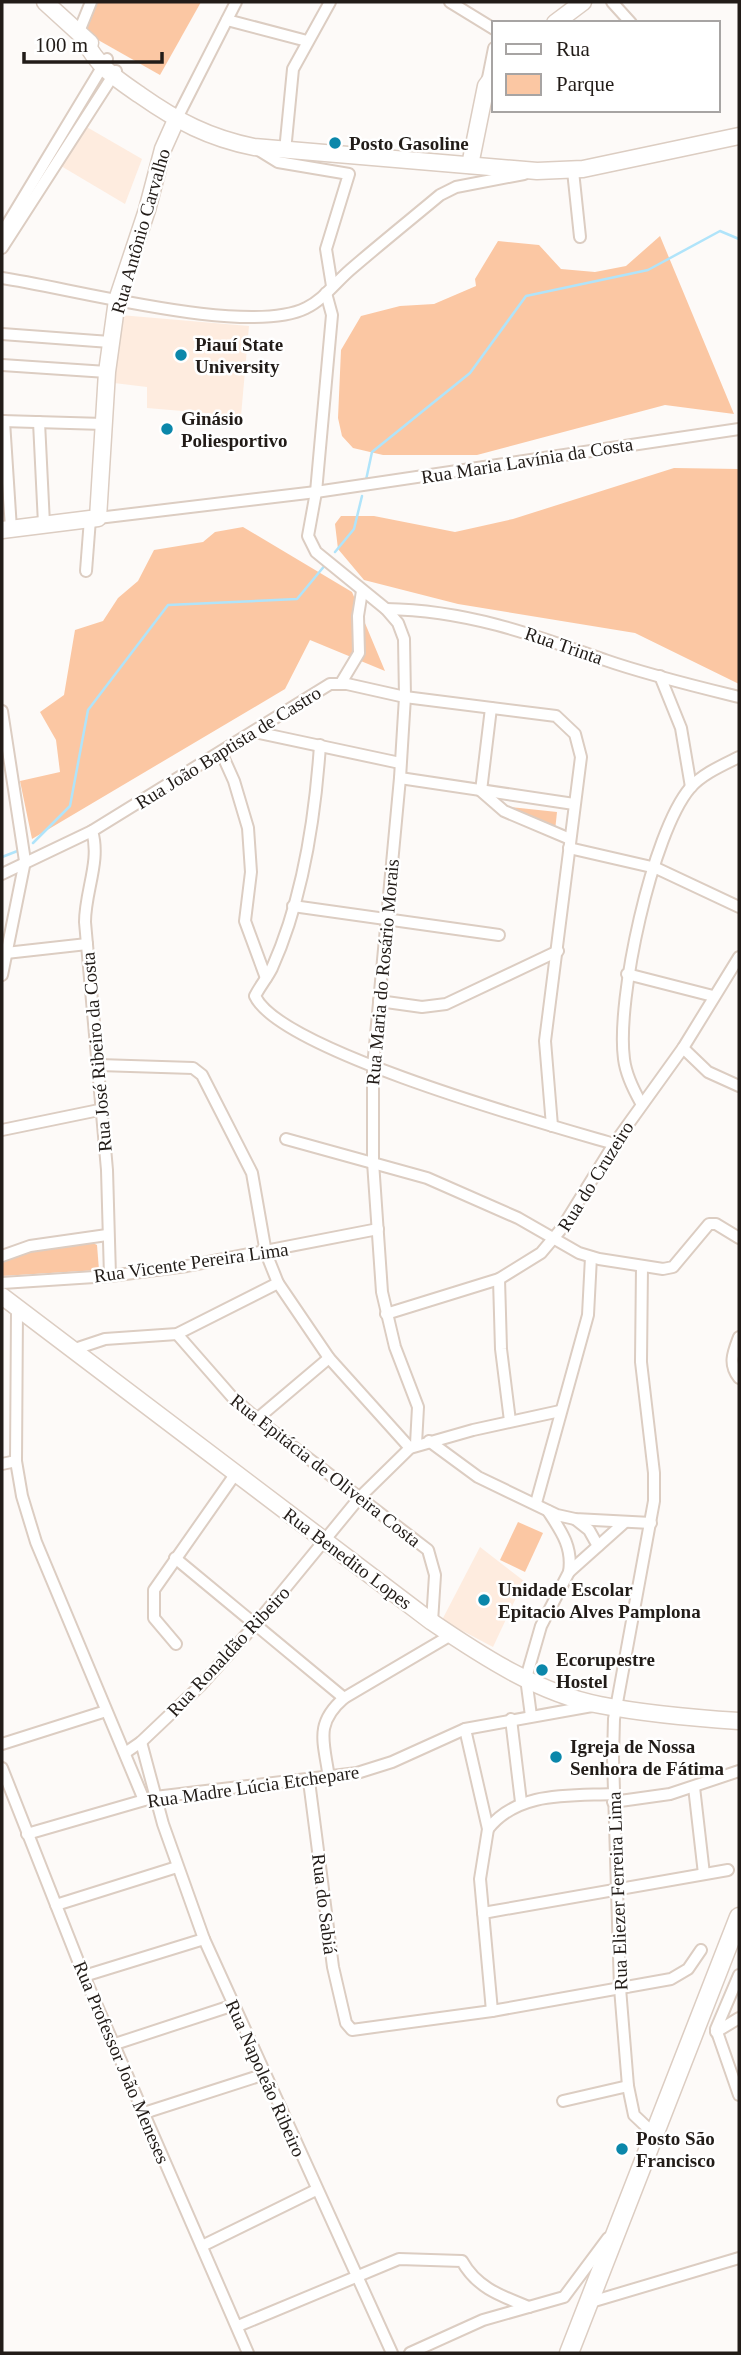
<svg xmlns="http://www.w3.org/2000/svg" width="741" height="2355" viewBox="0 0 741 2355" font-family="'Times New Roman',serif">
	<style>
		.built { fill: #feecdf }
		.green { fill: #fbc7a3 }
		.lines { fill: none; stroke-linecap: round; stroke-linejoin: round }
		.stream { stroke: #b0e4fa; stroke-width: 2.5 }
		.street-casing { stroke: #dccdc2; stroke-width: 14 }
		.secondary-casing { stroke: #dccdc2; stroke-width: 19 }
		.primary-casing { stroke: #dccdc2; stroke-width: 21 }
		.street { stroke: #fff; stroke-width: 10 }
		.secondary { stroke: #fff; stroke-width: 16 }
		.primary { stroke: #fff; stroke-width: 18 }
		.poi-dot { fill: #0b87aa; stroke: #fff; stroke-width: 2.5 }
		.labels { text-anchor: middle; stroke-width: 5; stroke-linejoin: round; paint-order: stroke }
		.poi-label { font-size: 19px; font-weight: bold; fill: #221c18; stroke: #fff; text-anchor: start }
		.street-label { font-size: 19px; fill: #221c18; stroke: #fff }
	</style>
	<rect width="100%" height="100%" fill="#fdfaf8"/>
	<g class="built">
		<path d="M 85,126 L 142,159 L 125,204 L 61,166 Z"/>
		<path d="M 120,315 L 249,326 L 241,416 L 147,408 L 147,387 L 114,383 Z"/>
		<path d="M 480,1547 L 524,1581 L 493,1647 L 442,1620 Z"/>
	</g>
	<g class="green">
		<path d="M 97,2 L 201,2 L 160,75 L 84,32 Z"/>
		<path d="M 660,236 L 734,414 L 665,405 L 477,455 L 383,455 L 353,448 L 342,436 L 338,418 L 341,350 L 361,316 L 400,306 L 434,304 L 476,286 L 475,279 L 498,241 L 539,245 L 561,269 L 595,272 L 626,266 Z"/>
		<path d="M 674,468 L 739,469 L 739,684 L 635,633 L 458,604 L 364,580 L 338,549 L 335,524 L 341,516 L 374,516 L 455,532 L 513,519 Z"/>
		<path d="M 243,527 L 352,592 L 385,671 L 310,640 L 285,689 L 32,839 L 20,781 L 60,772 L 56,740 L 40,712 L 64,695 L 75,630 L 103,621 L 118,598 L 138,581 L 154,550 L 203,542 L 215,532 Z"/>
		<path d="M 492,805 L 557,812 L 555,831 Z"/>
		<path d="M 93,1243 L 97,1245 L 99,1270 L 2,1276 L 2,1261 L 5,1259 L 43,1248 Z"/>
		<path d="M 518,1522 L 543,1533 L 525,1572 L 500,1560 Z"/>
	</g>
	<g class="lines">
		<g class="stream">
			<path d="M 366,480 L 372,452 L 470,373 L 526,296 L 648,270 L 720,231 L 739,239"/>
			<path d="M 335,552 L 354,529 L 362,496"/>
			<path d="M 33,843 L 70,806 L 88,710 L 168,605 L 297,599 L 326,564"/>
			<path d="M 2,857 L 20,850"/>
		</g>
		<g class="street-casing">
			<g id="street">
				<path d="M 450,2 L 494,29"/>
				<path d="M 612,2 L 631,23"/>
				<path d="M 227,20 L 307,41"/>
				<path d="M 78,34 L 91,2"/>
				<path d="M 487,83 L 494,48"/>
				<path d="M 176,120 L 236,2"/>
				<path d="M 257,149 L 278,162 L 349,174 L 326,249 L 332,286"/>
				<path d="M 285,151 L 293,69 L 330,2"/>
				<path d="M 573,171 L 580,237"/>
				<path d="M 2,233 L 107,59"/>
				<path d="M 2,248 L 116,71"/>
				<path d="M 2,278 C 71,288 248,337 306,308 C 323,300 335,283 350,270 C 379,245 410,220 440,195 L 456,187 L 524,174"/>
				<path d="M 326,293 L 332,315 L 316,492 L 308,536 L 316,552 L 386,609 L 398,623 L 404,639 L 405,697 L 400,778 L 373,1067 L 373,1162 L 382,1292 L 395,1347 L 418,1407 L 416,1444"/>
				<path d="M 2,334 L 110,342"/>
				<path d="M 2,365 L 107,372"/>
				<path d="M 2,421 L 104,424"/>
				<path d="M 4,421 L 11,529"/>
				<path d="M 39,422 L 44,524"/>
				<path d="M 98,518 L 316,492 L 739,429"/>
				<path d="M 86,571 L 90,519"/>
				<path d="M 386,609 C 465,610 532,634 605,660 C 648,675 694,686 739,697"/>
				<path d="M 660,676 L 681,728 L 691,787"/>
				<path d="M 341,683 L 359,653 L 358,616 L 362,591"/>
				<path d="M 491,708 L 481,791 L 504,811 L 570,839"/>
				<path d="M 2,711 L 25,861 L 2,975"/>
				<path d="M 255,732 L 400,763"/>
				<path d="M 320,745 C 315,820 303,899 272,968 C 267,978 260,986 255,996 C 280,1051 549,1125 614,1144"/>
				<path d="M 221,752 L 234,781 L 248,828 L 251,872 L 245,921 L 266,978"/>
				<path d="M 400,778 L 574,804"/>
				<path d="M 92,831 C 101,861 85,891 85,922 L 107,1170 L 110,1276"/>
				<path d="M 569,848 L 656,868 L 739,907"/>
				<path d="M 2,874 L 92,831 L 330,684 L 347,684 L 405,697 L 556,716 L 575,734 L 581,757 L 545,1041 L 552,1126"/>
				<path d="M 293,906 L 499,935"/>
				<path d="M 6,953 L 87,944"/>
				<path d="M 627,974 L 713,996"/>
				<path d="M 379,1001 L 422,1007 L 446,1004 L 558,951"/>
				<path d="M 683,1048 L 708,1072 L 739,1086"/>
				<path d="M 99,1065 L 193,1068 L 202,1075 L 252,1173 L 266,1253 L 278,1283 L 329,1358 L 410,1448"/>
				<path d="M 641,1103 C 633,1089 626,1075 624,1059 C 616,1000 652,833 690,788 C 702,774 723,765 739,757"/>
				<path d="M 2,1130 L 99,1110"/>
				<path d="M 286,1139 L 427,1178 L 518,1218 L 579,1253 L 599,1259 L 663,1269 L 673,1267 L 709,1224 L 716,1224 L 739,1238"/>
				<path d="M 2,1256 L 30,1246 L 107,1235"/>
				<path d="M 642,1266 L 641,1362 L 654,1473 L 654,1501 L 614,1719 L 613,1758 L 620,1988 L 628,2086 L 634,2115 L 653,2133"/>
				<path d="M 499,1279 L 501,1349 L 510,1421"/>
				<path d="M 2,1283 L 110,1276 L 187,1266 L 378,1229"/>
				<path d="M 17,1309 L 16,1461 L 22,1496 L 36,1542 L 144,1800"/>
				<path d="M 386,1314 L 499,1279 L 541,1253 L 562,1228 L 614,1144 L 683,1048 L 739,957"/>
				<path d="M 177,1334 L 233,1398 L 257,1419 L 428,1550 L 435,1575 L 432,1622"/>
				<path d="M 739,1337 C 733,1353 728,1364 739,1378"/>
				<path d="M 72,1350 L 105,1339 L 177,1334 L 278,1283"/>
				<path d="M 257,1419 L 329,1358"/>
				<path d="M 429,1441 L 478,1477 L 557,1515 L 575,1519 L 651,1523"/>
				<path d="M 2,1464 L 16,1461"/>
				<path d="M 536,1503 L 588,1315 L 591,1257"/>
				<path d="M 575,1519 L 589,1530 L 598,1546"/>
				<path d="M 175,1558 L 344,1698"/>
				<path d="M 569,1572 L 625,1522"/>
				<path d="M 176,1644 L 154,1618 L 154,1590 L 236,1473"/>
				<path d="M 531,1716 L 526,1678 L 541,1626 L 569,1572 C 573,1547 561,1531 548,1511"/>
				<path d="M 511,1719 L 521,1802"/>
				<path d="M 465,1729 L 488,1829 L 480,1879 L 492,2011"/>
				<path d="M 141,1742 L 163,1824 L 204,1939 L 392,2353"/>
				<path d="M 2,1744 L 106,1711"/>
				<path d="M 125,1753 L 141,1742 L 200,1686 L 255,1625 L 360,1497 L 410,1448 L 473,1430 L 560,1411"/>
				<path d="M 2,1768 L 84,1976 L 248,2353"/>
				<path d="M 329,1778 C 324,1742 314,1724 344,1698 L 451,1635"/>
				<path d="M 309,1781 L 333,1967 L 346,2023 L 352,2030 L 492,2011 L 671,1979 L 688,1969 L 701,1950"/>
				<path d="M 694,1787 L 704,1874"/>
				<path d="M 613,1802 L 670,1794 L 739,1771"/>
				<path d="M 488,1829 C 518,1791 569,1796 613,1794"/>
				<path d="M 27,1834 L 155,1797 L 357,1773 L 392,1762 L 465,1729 L 592,1706"/>
				<path d="M 56,1905 L 177,1867"/>
				<path d="M 483,1913 L 728,1870"/>
				<path d="M 739,1975 L 716,2029 L 739,2095"/>
				<path d="M 84,1976 L 204,1939"/>
				<path d="M 716,2032 L 739,2018"/>
				<path d="M 115,2044 L 234,2005"/>
				<path d="M 563,2101 L 628,2086"/>
				<path d="M 144,2113 L 265,2074"/>
				<path d="M 202,2246 L 316,2190"/>
				<path d="M 591,2302 L 739,2258"/>
				<path d="M 238,2326 L 399,2259 L 462,2261 C 477,2288 501,2296 529,2307"/>
				<path d="M 410,2353 L 483,2320 L 564,2297 L 608,2238"/>
			</g>
		</g>
		<g class="secondary-casing">
			<g id="secondary">
				<path d="M 45,2 L 90,43"/>
				<path d="M 555,23 L 583,2"/>
				<path d="M 83,38 C 98,67 115,78 140,95 C 177,121 209,138 254,147 L 537,171 L 583,169 L 739,136"/>
				<path d="M 470,165 L 486,86 L 494,75"/>
				<path d="M 2,530 L 98,518 L 107,372 L 117,300 L 147,210 L 163,149 L 176,120"/>
				<path d="M 2,1296 L 432,1622 C 482,1656 540,1694 600,1705 C 646,1714 693,1718 739,1721"/>
			</g>
		</g>
		<g class="primary-casing">
			<path id="primary" d="M 569,2353 L 739,1917"/>
		</g>
		<use href="#street" class="street"/>
		<use href="#secondary" class="secondary"/>
		<use href="#primary" class="primary"/>
	</g>
	<g class="poi-dot">
		<circle cx="335" cy="143" r="7"/>
		<circle cx="181" cy="355" r="7"/>
		<circle cx="167" cy="429" r="7"/>
		<circle cx="484" cy="1600" r="7"/>
		<circle cx="542" cy="1670" r="7"/>
		<circle cx="556" cy="1757" r="7"/>
		<circle cx="622" cy="2149" r="7"/>
	</g>
	<g class="labels">
		<g class="poi-label">
			<text x="349" y="150">Posto Gasoline</text>
			<text x="195" y="351">Piauí State<tspan x="195" dy="22">University</tspan></text>
			<text x="181" y="425">Ginásio<tspan x="181" dy="22">Poliesportivo</tspan></text>
			<text x="498" y="1596">Unidade Escolar<tspan x="498" dy="22">Epitacio Alves Pamplona</tspan></text>
			<text x="556" y="1666">Ecorupestre<tspan x="556" dy="22">Hostel</tspan></text>
			<text x="570" y="1753">Igreja de Nossa<tspan x="570" dy="22">Senhora de Fátima</tspan></text>
			<text x="636" y="2145">Posto São<tspan x="636" dy="22">Francisco</tspan></text>
		</g>
		<g class="street-label">
			<text transform="translate(140 231) rotate(-74)" y="7">Rua Antônio Carvalho</text>
			<text transform="translate(527 460) rotate(-9)" y="7">Rua Maria Lavínia da Costa</text>
			<text transform="translate(564 645) rotate(19)" y="7">Rua Trinta</text>
			<text transform="translate(228 747) rotate(-32)" y="7">Rua João Baptista de Castro</text>
			<text transform="translate(382 972) rotate(-85)" y="7">Rua Maria do Rosário Morais</text>
			<text transform="translate(96 1052) rotate(-95)" y="7">Rua José Ribeiro da Costa</text>
			<text transform="translate(595 1176) rotate(-58)" y="7">Rua do Cruzeiro</text>
			<text transform="translate(191 1262) rotate(-8)" y="7">Rua Vicente Pereira Lima</text>
			<text transform="translate(326 1470) rotate(38)" y="7">Rua Epitácia de Oliveira Costa</text>
			<text transform="translate(348 1558) rotate(37)" y="7">Rua Benedito Lopes</text>
			<text transform="translate(228 1651) rotate(-47)" y="7">Rua Ronaldão Ribeiro</text>
			<text transform="translate(253 1786) rotate(-8)" y="7">Rua Madre Lúcia Etchepare</text>
			<text transform="translate(617 1891) rotate(-92)" y="7">Rua Eliezer Ferreira Lima</text>
			<text transform="translate(325 1904) rotate(83)" y="7">Rua do Sabiá</text>
			<text transform="translate(122 2062) rotate(67)" y="7">Rua Professor João Meneses</text>
			<text transform="translate(266 2078) rotate(66)" y="7">Rua Napoleão Ribeiro</text>
		</g>
	</g>
	<rect width="741" height="2355" fill="none" stroke="#221c18" stroke-width="7"/>
	<rect x="492" y="21" width="228" height="91" fill="#ffffff" stroke="#a7a4a3" stroke-width="2"/>
	<rect x="506" y="44" width="35" height="10" fill="#ffffff" stroke="#a7a4a3" stroke-width="2"/>
	<text x="556" y="56" font-size="21" fill="#221c18">Rua</text>
	<rect x="506" y="74" width="35" height="21" fill="#fbc7a3" stroke="#a7a4a3" stroke-width="2"/>
	<text x="556" y="91" font-size="21" fill="#221c18">Parque</text>
	<path d="M24 52v10h138v-10" fill="none" stroke="#221c18" stroke-width="3.5"/>
	<text x="35" y="52" font-size="21" fill="#221c18" stroke="#ffffff" stroke-width="5" paint-order="stroke">100 m</text>
</svg>
